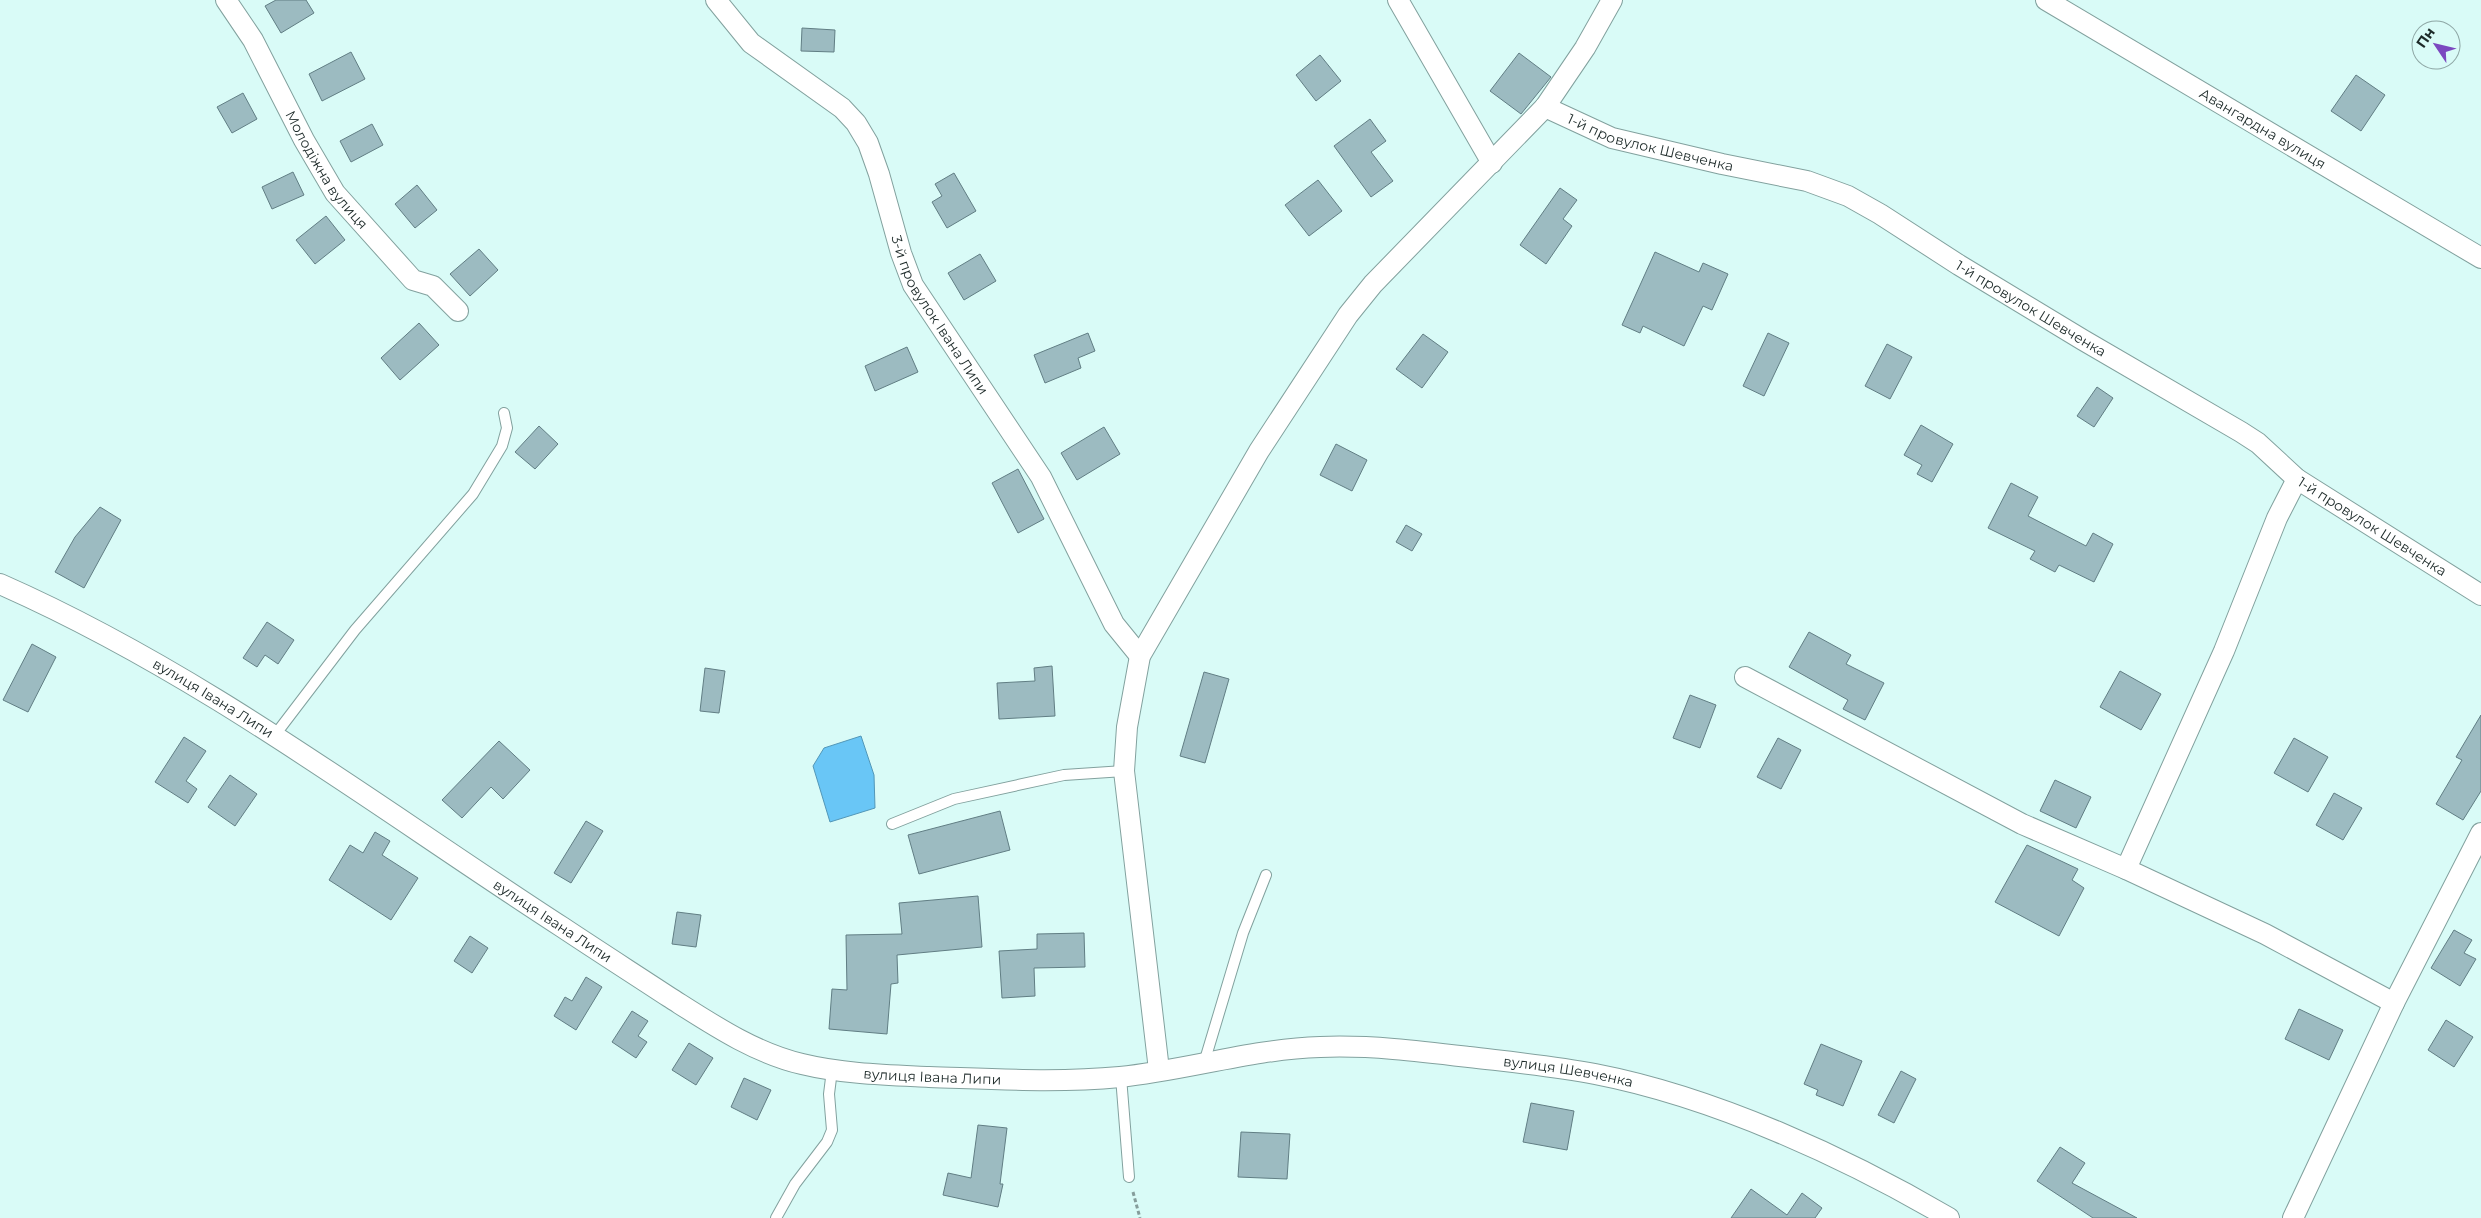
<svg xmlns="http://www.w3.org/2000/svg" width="2481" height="1218" viewBox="0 0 2481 1218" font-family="Montserrat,sans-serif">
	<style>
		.water { fill: #69c6f6; stroke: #5297b8 }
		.building { fill: #9cbbc1; stroke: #617e84 }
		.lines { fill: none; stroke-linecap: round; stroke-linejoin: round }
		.service-casing { stroke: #82a19e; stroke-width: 12 }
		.minor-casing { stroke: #82a19e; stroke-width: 22 }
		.path { stroke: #859d9b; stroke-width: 3; stroke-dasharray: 4 2.5; stroke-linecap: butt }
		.service { stroke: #fff; stroke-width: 10 }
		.minor { stroke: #fff; stroke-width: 20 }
		.labels { text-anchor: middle; stroke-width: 4; stroke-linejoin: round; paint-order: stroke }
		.street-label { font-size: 14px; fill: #1d2a29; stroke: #d9fbf7 }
	</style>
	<rect width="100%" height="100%" fill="#d9fbf7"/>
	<path class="water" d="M 861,736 L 874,775 L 875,808 L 830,822 L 813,766 L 824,748 Z"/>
	<g class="building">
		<path d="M 276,0 L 306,0 L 314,13 L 281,33 L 265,6 Z"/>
		<path d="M 802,28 L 835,30 L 834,52 L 801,51 Z"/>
		<path d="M 351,52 L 365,79 L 322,101 L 309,74 Z"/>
		<path d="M 1519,53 L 1551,77 L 1521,114 L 1490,91 Z"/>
		<path d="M 1320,55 L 1341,81 L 1316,101 L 1296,75 Z"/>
		<path d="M 2356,75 L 2385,95 L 2361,131 L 2331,111 Z"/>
		<path d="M 243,93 L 257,119 L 232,133 L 217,107 Z"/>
		<path d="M 1370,119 L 1386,141 L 1371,152 L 1393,181 L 1371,197 L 1334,146 Z"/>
		<path d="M 372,124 L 383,145 L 351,162 L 340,141 Z"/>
		<path d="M 293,172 L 304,195 L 272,209 L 262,187 Z"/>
		<path d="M 954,173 L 976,211 L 947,228 L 932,202 L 942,196 L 935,184 Z"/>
		<path d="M 1318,180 L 1342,211 L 1309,236 L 1285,205 Z"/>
		<path d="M 417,185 L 437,210 L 415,228 L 395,204 Z"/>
		<path d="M 1560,188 L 1577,200 L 1563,219 L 1572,226 L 1546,264 L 1520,245 Z"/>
		<path d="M 326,216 L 345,240 L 315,264 L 296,240 Z"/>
		<path d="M 479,249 L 498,270 L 470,296 L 450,274 Z"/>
		<path d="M 1655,252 L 1699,272 L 1703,263 L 1728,274 L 1712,310 L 1703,306 L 1684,346 L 1643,326 L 1640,333 L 1622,325 Z"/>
		<path d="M 980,254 L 996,281 L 964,300 L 948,273 Z"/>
		<path d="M 419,323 L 439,345 L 400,380 L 381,358 Z"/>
		<path d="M 1088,333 L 1095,351 L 1078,358 L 1081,368 L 1045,383 L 1034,355 Z"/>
		<path d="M 1768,333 L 1789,343 L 1764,396 L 1743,386 Z"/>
		<path d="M 1423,334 L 1448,352 L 1422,388 L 1396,369 Z"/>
		<path d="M 1887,344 L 1912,357 L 1890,399 L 1865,386 Z"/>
		<path d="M 907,347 L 918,372 L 875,391 L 865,366 Z"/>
		<path d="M 2097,387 L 2113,398 L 2094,427 L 2077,416 Z"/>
		<path d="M 1921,425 L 1953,444 L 1932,482 L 1917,474 L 1922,465 L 1904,455 Z"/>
		<path d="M 539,426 L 558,444 L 535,469 L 515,452 Z"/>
		<path d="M 1104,427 L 1120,454 L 1077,480 L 1061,453 Z"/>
		<path d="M 1336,444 L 1367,460 L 1352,491 L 1320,475 Z"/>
		<path d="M 1018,469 L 1044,519 L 1018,533 L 992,483 Z"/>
		<path d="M 2011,483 L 2038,497 L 2028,516 L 2086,546 L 2093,533 L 2113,544 L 2094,582 L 2059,565 L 2055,572 L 2030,559 L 2035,551 L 1988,528 Z"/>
		<path d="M 100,507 L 121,520 L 84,588 L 55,572 L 75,537 Z"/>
		<path d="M 1406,525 L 1422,534 L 1412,551 L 1396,542 Z"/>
		<path d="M 267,622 L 294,640 L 278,664 L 265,655 L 257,667 L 243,658 Z"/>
		<path d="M 1809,632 L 1851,655 L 1846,664 L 1884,683 L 1865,720 L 1843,709 L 1848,700 L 1789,667 Z"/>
		<path d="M 32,644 L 56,657 L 28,712 L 3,700 Z"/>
		<path d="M 1052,666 L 1055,716 L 999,719 L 997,683 L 1035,681 L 1034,668 Z"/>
		<path d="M 705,668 L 725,671 L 719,713 L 700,711 Z"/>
		<path d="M 2120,671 L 2161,694 L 2141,730 L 2100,707 Z"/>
		<path d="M 1204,672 L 1229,679 L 1205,763 L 1180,756 Z"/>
		<path d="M 1690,695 L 1716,705 L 1700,748 L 1673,738 Z"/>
		<path d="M 2481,715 L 2481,791 L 2463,820 L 2436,804 L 2462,760 L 2456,757 Z"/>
		<path d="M 184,737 L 206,751 L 186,781 L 197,789 L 188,803 L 155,782 Z"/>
		<path d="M 1778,738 L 1801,750 L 1781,789 L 1757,777 Z"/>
		<path d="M 2294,738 L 2328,757 L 2308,792 L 2274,773 Z"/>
		<path d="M 499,741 L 530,770 L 503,799 L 491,787 L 462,818 L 442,800 Z"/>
		<path d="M 230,775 L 257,794 L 235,826 L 208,807 Z"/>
		<path d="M 2055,780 L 2091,797 L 2076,828 L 2040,811 Z"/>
		<path d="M 2334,793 L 2362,808 L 2343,840 L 2316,825 Z"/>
		<path d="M 1000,811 L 1010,850 L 919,874 L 908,835 Z"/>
		<path d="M 586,821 L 603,831 L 571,883 L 554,873 Z"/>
		<path d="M 375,832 L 390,841 L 382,855 L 418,878 L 391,920 L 329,880 L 350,845 L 363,853 Z"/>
		<path d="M 2027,845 L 2078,869 L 2072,880 L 2084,888 L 2059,936 L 1995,902 Z"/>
		<path d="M 978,896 L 982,947 L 897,955 L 898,983 L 891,984 L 887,1034 L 829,1029 L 832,989 L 847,990 L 846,935 L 902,934 L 899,903 Z"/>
		<path d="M 677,912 L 701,915 L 696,947 L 672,944 Z"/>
		<path d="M 2454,930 L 2472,940 L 2464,953 L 2476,959 L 2460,986 L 2431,968 Z"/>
		<path d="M 1084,933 L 1085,967 L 1034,968 L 1035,996 L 1002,998 L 999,951 L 1037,949 L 1037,934 Z"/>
		<path d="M 470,936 L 488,948 L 472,973 L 454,961 Z"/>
		<path d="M 586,977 L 602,987 L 576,1030 L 554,1016 L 565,997 L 572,1001 Z"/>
		<path d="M 2299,1009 L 2343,1030 L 2329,1060 L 2285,1039 Z"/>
		<path d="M 632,1011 L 648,1021 L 638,1036 L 647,1042 L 636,1058 L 612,1042 Z"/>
		<path d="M 2446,1020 L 2473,1037 L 2454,1067 L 2428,1050 Z"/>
		<path d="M 689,1043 L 713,1058 L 696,1085 L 672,1070 Z"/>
		<path d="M 1821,1044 L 1862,1061 L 1843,1106 L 1816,1095 L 1818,1090 L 1804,1084 Z"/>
		<path d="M 1901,1071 L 1916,1079 L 1894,1123 L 1878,1115 Z"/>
		<path d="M 744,1078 L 771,1090 L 757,1120 L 731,1107 Z"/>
		<path d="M 1531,1103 L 1574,1111 L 1567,1150 L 1523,1142 Z"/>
		<path d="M 978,1125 L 1007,1128 L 1000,1184 L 1003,1184 L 998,1207 L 943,1195 L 948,1173 L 971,1178 Z"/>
		<path d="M 1241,1132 L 1290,1134 L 1287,1179 L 1238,1177 Z"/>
		<path d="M 2060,1147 L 2085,1163 L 2072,1183 L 2137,1218 L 2093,1218 L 2037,1181 Z"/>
		<path d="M 1751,1189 L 1787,1215 L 1802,1193 L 1822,1208 L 1815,1218 L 1731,1218 Z"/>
	</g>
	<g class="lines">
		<g class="service-casing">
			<g id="service">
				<path d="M 275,735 L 355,630 L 473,494 L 502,446 L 507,428 L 504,413"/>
				<path d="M 892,824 L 954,799 L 1064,775 L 1124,771"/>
				<path d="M 1204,1063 L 1243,933 L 1266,875"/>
				<path d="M 1121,1077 L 1129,1177"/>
				<path d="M 776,1218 L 795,1184 L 827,1142 L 832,1130 L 829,1094 L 832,1070"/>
			</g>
		</g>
		<g class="minor-casing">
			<g id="minor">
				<path id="s1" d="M 226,0 L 253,40 L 304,140 L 335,193 L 413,280 L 433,286 L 458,311"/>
				<path id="s2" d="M 716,0 L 751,43 L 842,108 L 856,123 L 868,143 L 879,174 L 901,253 L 913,285 L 1041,477 L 1114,624 L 1140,656"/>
				<path d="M 1398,0 L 1492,163"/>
				<path id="s3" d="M 2046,0 L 2481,258"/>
				<path id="s4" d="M 1545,107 L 1612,138 L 1722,164 L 1807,181 L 1848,196 L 1880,214 L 1959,265 L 2083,340 L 2241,432 L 2258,443 L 2297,479 L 2481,595"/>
				<path id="s5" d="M 0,584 C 202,673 378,808 562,927 C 598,951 634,974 669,997 C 710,1023 754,1053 802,1064 C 843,1074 887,1075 929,1077 C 992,1079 1057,1083 1120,1077 C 1187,1070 1253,1049 1320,1047 C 1370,1045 1419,1051 1469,1057 C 1511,1062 1553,1066 1595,1074 C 1714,1097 1845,1157 1949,1218"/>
				<path d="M 1745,677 L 2022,824 L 2126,869 L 2265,934 L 2394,1003"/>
				<path d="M 2126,869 L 2224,651 L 2277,518 L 2297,479"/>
				<path d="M 1159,1070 L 1124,771 L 1127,727 L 1140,656 L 1259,451 L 1348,315 L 1373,284 L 1545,107 L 1585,48 L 1612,0"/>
				<path d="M 2293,1218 L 2394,1003 L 2481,833"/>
			</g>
		</g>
		<path class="path" d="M 1133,1192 L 1140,1218"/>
		<use href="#service" class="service"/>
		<use href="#minor" class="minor"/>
	</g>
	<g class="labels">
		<g class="street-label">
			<text dy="5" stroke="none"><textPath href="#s3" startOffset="252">Авангардна вулиця</textPath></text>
			<text dy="5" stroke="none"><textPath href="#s4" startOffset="112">1-й провулок Шевченка</textPath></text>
			<text dy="5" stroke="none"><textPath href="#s1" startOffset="198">Молодіжна вулиця</textPath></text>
			<text dy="5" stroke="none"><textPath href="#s4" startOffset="532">1-й провулок Шевченка</textPath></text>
			<text dy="5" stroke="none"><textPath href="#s2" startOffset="399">3-й провулок Івана Липи</textPath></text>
			<text dy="5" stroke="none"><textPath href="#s4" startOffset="938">1-й провулок Шевченка</textPath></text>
			<text dy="5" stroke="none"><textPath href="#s5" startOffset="242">вулиця Івана Липи</textPath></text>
			<text dy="5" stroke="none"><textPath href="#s5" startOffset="648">вулиця Івана Липи</textPath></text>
			<text dy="5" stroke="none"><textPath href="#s5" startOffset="1708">вулиця Шевченка</textPath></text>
			<text dy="5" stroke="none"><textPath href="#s5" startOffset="1068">вулиця Івана Липи</textPath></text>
		</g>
	</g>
	<g transform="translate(2436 45) rotate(305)"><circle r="24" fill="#d9fbf7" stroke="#8ea7a5"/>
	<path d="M0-4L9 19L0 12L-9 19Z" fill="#7b48c0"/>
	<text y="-8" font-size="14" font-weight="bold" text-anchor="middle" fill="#1d2a29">Пн</text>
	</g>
</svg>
